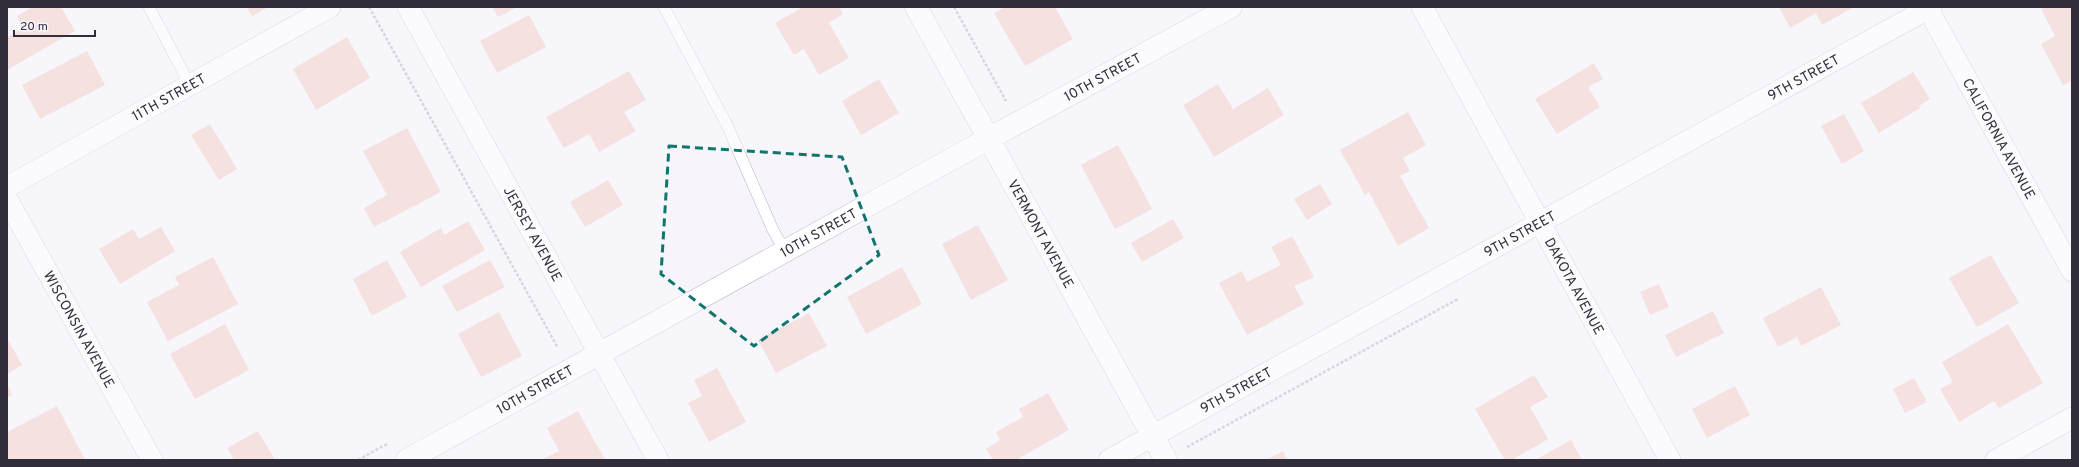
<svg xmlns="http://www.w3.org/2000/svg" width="2079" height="467" viewBox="0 0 2079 467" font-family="Overpass,sans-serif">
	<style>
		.building { fill: #f2c8bf }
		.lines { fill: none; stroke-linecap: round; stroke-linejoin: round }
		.service-casing { stroke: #b9b0cc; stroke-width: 12 }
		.minor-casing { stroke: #b9b0cc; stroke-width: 22 }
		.tertiary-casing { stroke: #b9b0cc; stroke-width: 23 }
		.path { stroke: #b1afb7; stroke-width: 2.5; stroke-dasharray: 3 2; stroke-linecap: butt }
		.service { stroke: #fff; stroke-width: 11 }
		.minor { stroke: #fff; stroke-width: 21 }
		.tertiary { stroke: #fff; stroke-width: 22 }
		.marked { fill: none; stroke: #0f766e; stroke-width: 3; stroke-dasharray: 8 5; stroke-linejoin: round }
		.labels { text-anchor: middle; stroke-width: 3; stroke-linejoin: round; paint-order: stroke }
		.street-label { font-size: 14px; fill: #312d39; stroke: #f7f5fb }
	</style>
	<rect width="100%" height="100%" fill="#f7f5fb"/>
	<g class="building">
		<path d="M 33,7 L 61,7 L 75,31 L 7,70 L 7,37 L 23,28 L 17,16 Z"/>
		<path d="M 247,7 L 268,7 L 252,16 Z"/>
		<path d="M 492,7 L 517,7 L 498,17 Z"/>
		<path d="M 803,7 L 839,7 L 843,14 L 829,23 L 849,58 L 819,75 L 804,49 L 794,55 L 775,23 Z"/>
		<path d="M 1005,7 L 1055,7 L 1073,39 L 1025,66 L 994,13 Z"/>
		<path d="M 1779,7 L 1854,7 L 1822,25 L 1816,13 L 1790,28 Z"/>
		<path d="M 2044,7 L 2072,7 L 2072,81 L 2063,85 L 2041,44 L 2055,36 L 2041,9 Z"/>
		<path d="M 529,15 L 546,47 L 497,73 L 480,41 Z"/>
		<path d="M 347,37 L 370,78 L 316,110 L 293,69 Z"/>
		<path d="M 87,51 L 105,85 L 40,119 L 22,85 Z"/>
		<path d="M 1594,63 L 1603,79 L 1588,87 L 1600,107 L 1557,134 L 1535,99 Z"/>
		<path d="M 629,71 L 646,100 L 624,112 L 636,131 L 599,152 L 589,134 L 564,148 L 546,117 Z"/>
		<path d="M 1913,72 L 1930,99 L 1919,106 L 1920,108 L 1879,133 L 1861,103 Z"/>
		<path d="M 879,79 L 899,113 L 861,135 L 842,101 Z"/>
		<path d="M 1218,84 L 1233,109 L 1268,88 L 1284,115 L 1214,157 L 1183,105 Z"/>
		<path d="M 1408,112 L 1426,145 L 1403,158 L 1410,171 L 1400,176 L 1429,228 L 1398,246 L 1369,192 L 1365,195 L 1340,150 Z"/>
		<path d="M 1844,114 L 1864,151 L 1842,164 L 1821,126 Z"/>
		<path d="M 210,124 L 237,169 L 219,180 L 191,135 Z"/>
		<path d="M 407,128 L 441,192 L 374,227 L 364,208 L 387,195 L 363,151 Z"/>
		<path d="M 1118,145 L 1152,209 L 1115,229 L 1081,165 Z"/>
		<path d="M 608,180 L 623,205 L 585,227 L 570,202 Z"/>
		<path d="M 1320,184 L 1332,204 L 1307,220 L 1294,199 Z"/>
		<path d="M 1173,219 L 1184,238 L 1142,262 L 1131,243 Z"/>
		<path d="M 468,221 L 485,250 L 421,287 L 400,252 L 441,228 L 444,235 Z"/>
		<path d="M 978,225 L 1008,280 L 971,300 L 942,244 Z"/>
		<path d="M 161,227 L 175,251 L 120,284 L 99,249 L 133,229 L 139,239 Z"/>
		<path d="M 1292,236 L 1314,277 L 1294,286 L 1304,304 L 1247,335 L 1219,283 L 1242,271 L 1247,282 L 1281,265 L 1271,247 Z"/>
		<path d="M 1991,255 L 2019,303 L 1977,327 L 1949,278 Z"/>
		<path d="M 213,257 L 238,304 L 168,341 L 147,302 L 179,285 L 175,277 Z"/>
		<path d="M 387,260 L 407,297 L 372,316 L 353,279 Z"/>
		<path d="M 490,260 L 505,287 L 457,312 L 442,286 Z"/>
		<path d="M 902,267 L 922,304 L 866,334 L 847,297 Z"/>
		<path d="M 1659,284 L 1669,307 L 1650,315 L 1640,292 Z"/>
		<path d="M 1821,287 L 1841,325 L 1801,346 L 1797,337 L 1778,347 L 1763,318 Z"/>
		<path d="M 1713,311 L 1724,333 L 1676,357 L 1665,335 Z"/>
		<path d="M 499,312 L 522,356 L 481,377 L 458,334 Z"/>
		<path d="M 809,313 L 827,346 L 776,373 L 758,340 Z"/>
		<path d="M 225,324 L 249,370 L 195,399 L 170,354 Z"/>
		<path d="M 2008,324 L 2043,383 L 1999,408 L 1994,401 L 1959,422 L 1940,389 L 1953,382 L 1942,362 Z"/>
		<path d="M 7,338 L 22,365 L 7,374 Z"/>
		<path d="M 717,368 L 746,422 L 709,442 L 688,403 L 702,396 L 694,380 Z"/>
		<path d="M 1534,375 L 1548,397 L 1530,407 L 1548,439 L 1512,460 L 1505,460 L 1475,409 Z"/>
		<path d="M 1914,378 L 1927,402 L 1905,413 L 1893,389 Z"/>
		<path d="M 7,384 L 12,395 L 7,398 Z"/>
		<path d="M 1735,386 L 1750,415 L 1707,438 L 1692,409 Z"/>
		<path d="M 1048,393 L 1069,430 L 1016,460 L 993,460 L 986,449 L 1000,440 L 996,432 L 1023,417 L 1019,409 Z"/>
		<path d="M 57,406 L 85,460 L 7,460 L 7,432 Z"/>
		<path d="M 578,411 L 605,460 L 541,460 L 559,451 L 547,428 Z"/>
		<path d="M 258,431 L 275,460 L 234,460 L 227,448 Z"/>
		<path d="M 1571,440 L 1582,460 L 1535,460 Z"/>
		<path d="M 1283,451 L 1287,460 L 1266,460 Z"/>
	</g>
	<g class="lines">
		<g class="service-casing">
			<g id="service">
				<path d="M 149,7 L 190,85"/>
				<path d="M 664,7 L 727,125 L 773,230 L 785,251"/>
			</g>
		</g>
		<g class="minor-casing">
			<g id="minor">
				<path id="s1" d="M 408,7 L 658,460"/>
				<path id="s2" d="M 1422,7 L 1670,460"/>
				<path id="s3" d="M 1927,7 L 2072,271"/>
				<path id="s4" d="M 7,187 L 330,7"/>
				<path id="s5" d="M 7,199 L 152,460"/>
				<path id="s6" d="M 1109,460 L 1931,7"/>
				<path d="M 1996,460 L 2072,418"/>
			</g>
		</g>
		<g class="tertiary-casing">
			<g id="tertiary">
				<path id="s7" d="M 916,7 L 1166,460"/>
				<path id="s8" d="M 407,460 L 988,139 L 1231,7"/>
			</g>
		</g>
		<g class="path">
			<path d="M 369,7 L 558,348"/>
			<path d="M 954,7 L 1006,101"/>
			<path d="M 1187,447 L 1458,299"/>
			<path d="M 358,460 L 387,444"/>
		</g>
		<use href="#service" class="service"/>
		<use href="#minor" class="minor"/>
		<use href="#tertiary" class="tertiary"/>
	</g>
	<path d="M0 0H2079V467H0ZM 669,146 L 842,157 L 879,255 L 754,346 L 661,274 Z" fill="#f7f5fb" fill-opacity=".55" fill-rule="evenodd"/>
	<path class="marked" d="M 669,146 L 842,157 L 879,255 L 754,346 L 661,274 Z"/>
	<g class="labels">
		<g class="street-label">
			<text dy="5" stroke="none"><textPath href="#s8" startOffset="794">10TH STREET</textPath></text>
			<text dy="5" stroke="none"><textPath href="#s6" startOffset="793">9TH STREET</textPath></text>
			<text dy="5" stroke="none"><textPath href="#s4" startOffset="185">11TH STREET</textPath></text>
			<text dy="5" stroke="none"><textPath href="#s3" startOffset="150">CALIFORNIA AVENUE</textPath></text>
			<text dy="5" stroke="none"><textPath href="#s1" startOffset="259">JERSEY AVENUE</textPath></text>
			<text dy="5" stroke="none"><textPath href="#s8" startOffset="470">10TH STREET</textPath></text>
			<text dy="5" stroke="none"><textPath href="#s7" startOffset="259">VERMONT AVENUE</textPath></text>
			<text dy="5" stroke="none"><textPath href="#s6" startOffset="469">9TH STREET</textPath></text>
			<text dy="5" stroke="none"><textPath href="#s2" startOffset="318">DAKOTA AVENUE</textPath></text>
			<text dy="5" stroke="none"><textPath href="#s5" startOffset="149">WISCONSIN AVENUE</textPath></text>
			<text dy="5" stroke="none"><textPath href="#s8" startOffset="146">10TH STREET</textPath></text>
			<text dy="5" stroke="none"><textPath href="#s6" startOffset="145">9TH STREET</textPath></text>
		</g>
	</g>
	<rect width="2079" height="467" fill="none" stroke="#312d39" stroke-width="16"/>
	<path d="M14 30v6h81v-6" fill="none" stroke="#312d39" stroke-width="2"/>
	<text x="20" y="30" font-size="12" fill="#312d39" stroke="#f7f5fb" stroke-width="3" paint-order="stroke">20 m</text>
</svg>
